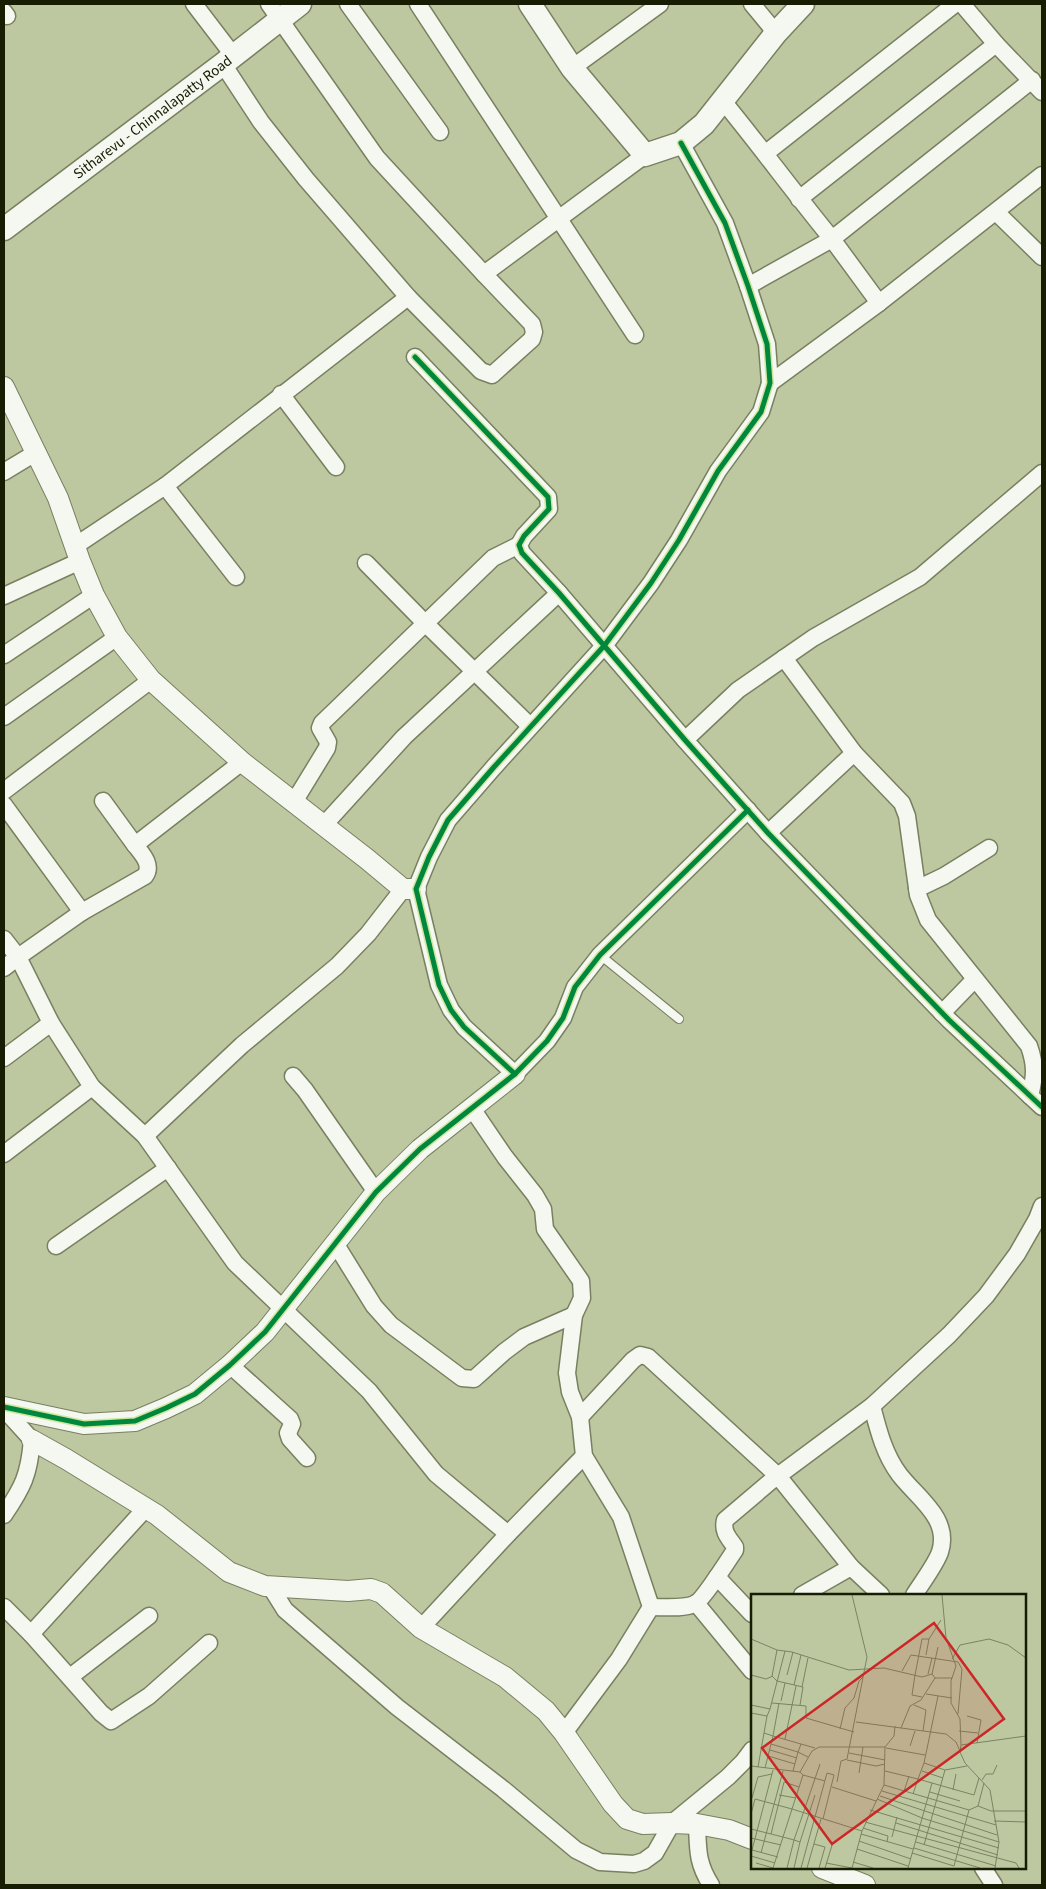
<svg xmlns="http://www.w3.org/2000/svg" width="1046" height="1889" viewBox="0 0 1046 1889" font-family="'Source Sans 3',sans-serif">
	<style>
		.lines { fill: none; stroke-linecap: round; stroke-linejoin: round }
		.service-casing { stroke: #788060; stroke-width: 10 }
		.minor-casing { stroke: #788060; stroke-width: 19 }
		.tertiary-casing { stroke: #788060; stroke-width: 22 }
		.secondary-casing { stroke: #788060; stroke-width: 25 }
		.service { stroke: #f5f7f1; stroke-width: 8 }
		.minor { stroke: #f5f7f1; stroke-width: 16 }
		.tertiary { stroke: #f5f7f1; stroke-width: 20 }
		.secondary { stroke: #f5f7f1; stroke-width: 22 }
		.cycleway-casing { stroke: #cfe69d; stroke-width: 8 }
		.cycleway { stroke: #00873e; stroke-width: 5 }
		.labels { text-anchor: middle; stroke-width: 4; stroke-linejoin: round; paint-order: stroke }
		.street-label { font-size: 15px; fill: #161d02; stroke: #cfe69d }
		.inset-road { fill: none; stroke: #7a8461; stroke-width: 1 }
		.view { fill: #cc2726; fill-opacity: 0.15; stroke: #cc2726; stroke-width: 2.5 }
		.inset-edge { fill: none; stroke: #161d02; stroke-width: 2.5 }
	</style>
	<rect width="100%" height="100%" fill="#bdc8a1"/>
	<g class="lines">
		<g class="service-casing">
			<path id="service" d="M 600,955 L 679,1019"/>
		</g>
		<g class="minor-casing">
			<g id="minor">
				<path d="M 194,4 L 233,55"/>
				<path d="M 348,4 L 440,132"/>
				<path d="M 418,4 L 635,335"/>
				<path d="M 752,4 L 776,33"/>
				<path d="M 962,4 L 996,44 L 1042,92"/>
				<path d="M 4,12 L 7,16"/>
				<path d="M 223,64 L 261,122 L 306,179 L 408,297 L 481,371 L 492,375 L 532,339 L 534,332 L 532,324 L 484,274 L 377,158 L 269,4"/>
				<path d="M 572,68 L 660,4"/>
				<path d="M 723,101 C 760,146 795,194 832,239 L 1032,80"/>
				<path d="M 681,143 L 725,223 L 748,286 L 767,344 L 770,383 L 761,412 L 718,471 L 679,540 L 651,583 L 604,646 L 494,767 L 448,820 L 429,857 L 416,889 L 439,985 L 451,1010 L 464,1027 L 515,1074 L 547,1041 L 563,1018 L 575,987 L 600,955 L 748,810"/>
				<path d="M 766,153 L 955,4"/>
				<path d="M 799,199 L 996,44"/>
				<path d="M 996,212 L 1042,257"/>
				<path d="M 484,274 L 645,155"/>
				<path d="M 748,286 L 832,239 L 879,303"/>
				<path d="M 415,357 L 548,497 L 549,509 L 524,536 L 519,545 L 522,553 L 559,593 L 685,740 L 768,833 L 949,1020 L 1042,1107"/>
				<path d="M 770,383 L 879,303 L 1042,175"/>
				<path d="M 281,394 L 336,467"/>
				<path d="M 4,472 L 37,452"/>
				<path d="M 165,486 L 236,577"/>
				<path d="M 75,546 L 165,486 L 408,297"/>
				<path d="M 366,563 L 425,623 L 530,726"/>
				<path d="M 4,596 L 80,561"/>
				<path d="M 4,655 L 94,595"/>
				<path d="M 784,658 L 854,753 L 902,803 L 907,816 L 918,895 L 928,920 L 1029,1046 C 1036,1066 1035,1076 1030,1096"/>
				<path d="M 4,717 L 117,637"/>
				<path d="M 685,740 L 738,690 L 813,638 L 920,577 L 1042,473"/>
				<path d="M 4,791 L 151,680"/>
				<path d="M 103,801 L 135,845"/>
				<path d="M 294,802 L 327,748 L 328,742 L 320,728 L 322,723 L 493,558 L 519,545"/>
				<path d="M 4,805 L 82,912"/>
				<path d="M 324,825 L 404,737 L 559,593"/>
				<path d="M 768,833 L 854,753"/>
				<path d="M 917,889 L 944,876 L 989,848"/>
				<path d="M 4,939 L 18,957 L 82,912 L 145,876 C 153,865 142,854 135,845 L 242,762"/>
				<path d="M 4,968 L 18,957 L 51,1023 L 92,1087 L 4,1154"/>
				<path d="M 942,1013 L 975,979"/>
				<path d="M 4,1058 L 51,1023"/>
				<path d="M 293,1076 L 305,1090 L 376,1192"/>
				<path d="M 92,1087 L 145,1136 L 235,1263 L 369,1391 L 436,1474 L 508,1534"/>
				<path d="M 471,1107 L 505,1157 L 535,1195 L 543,1209 L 545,1229 L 581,1281 L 582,1298 L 574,1315 L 567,1373 L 570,1392 L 580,1417 L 584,1456 L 621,1517 L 651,1607 L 619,1659 L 564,1733"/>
				<path d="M 145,1136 L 242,1045 L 337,966 L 368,934 L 403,889"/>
				<path d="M 335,1243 L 374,1306 L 391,1325 L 462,1378 L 474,1379 L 504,1352 L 524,1337 L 574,1315"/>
				<path d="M 56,1246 L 168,1168"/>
				<path d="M 230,1365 L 290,1419 L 292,1424 L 288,1433 L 290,1439 L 307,1458"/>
				<path d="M 872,1406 C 878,1429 884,1454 899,1474 C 916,1497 951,1518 940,1552 C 936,1564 921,1584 914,1595"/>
				<path d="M 4,1409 L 32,1440 C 29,1475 23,1487 4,1515"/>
				<path d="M 580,1417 L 633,1360 L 640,1355 L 648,1357 L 778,1476 L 851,1567 L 881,1595"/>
				<path d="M 717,1577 L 752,1614"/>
				<path d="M 270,1586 L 285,1610 L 397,1707 L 503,1789 L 576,1850 L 600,1862 L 634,1864 L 644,1861 L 655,1853 L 672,1823 L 728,1777 L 743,1762 L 752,1750"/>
				<path d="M 802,1595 L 851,1567"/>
				<path d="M 696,1603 L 752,1671"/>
				<path d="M 4,1607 L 31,1634 L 101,1713 L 111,1721 L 149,1696 L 209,1643"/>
				<path d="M 651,1607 C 665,1607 682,1609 695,1604 C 703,1600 729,1559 735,1550 L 735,1547 C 729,1538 722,1532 725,1520 L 771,1481 L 872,1406 L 949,1335 L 986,1296 L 1017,1254 L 1037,1219 L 1042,1206"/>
				<path d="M 421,1628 L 508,1534 L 584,1456"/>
				<path d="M 31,1634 L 146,1508"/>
				<path d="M 70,1677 L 149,1616"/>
				<path d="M 697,1824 C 698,1850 697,1863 711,1885"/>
				<path d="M 983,1868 L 994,1885"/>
			</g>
		</g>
		<g class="tertiary-casing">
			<g id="tertiary">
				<path d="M 4,387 L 58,498 L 80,561 L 94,595 L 117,637 L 151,680 L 242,762 L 367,859 L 403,889 L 416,889"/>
				<path d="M 4,1407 L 84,1424 L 135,1421 L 166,1408 L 195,1394 L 230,1365 L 265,1332 L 376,1192 L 420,1149 L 515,1074"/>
				<path d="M 32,1440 L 66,1459 L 157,1515 L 229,1572 L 265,1586 L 348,1591 L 371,1589 L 382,1593 L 421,1628 L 505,1677 L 546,1711 L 564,1733 L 613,1804 L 627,1819 L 643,1824 L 672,1823 L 697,1824 L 729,1830 L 752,1839"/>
				<path d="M 822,1868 L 865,1885"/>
			</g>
		</g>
		<g class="secondary-casing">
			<g id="secondary">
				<path d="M 530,4 L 572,68 L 645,155 L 681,143 L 704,124 L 776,33 L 803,4"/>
				<path id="s1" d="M 4,229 L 223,64 L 300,4"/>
			</g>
		</g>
		<use href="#service" class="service"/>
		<use href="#minor" class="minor"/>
		<use href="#tertiary" class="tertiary"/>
		<use href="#secondary" class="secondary"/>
		<g class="cycleway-casing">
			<g id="cycleway">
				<path d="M 415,357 L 548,497 L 549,509 L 524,536 L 519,545 L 522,553 L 559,593 L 685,740 L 768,833 L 949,1020 L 1042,1107"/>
				<path d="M 515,1074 L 464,1027 L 451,1010 L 439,985 L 416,889 L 429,857 L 448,820 L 494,767 L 604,646 L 651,583 L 679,540 L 718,471 L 761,412 L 770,383 L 767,344 L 748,286 L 725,223 L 681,143"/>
				<path d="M 4,1407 L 84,1424 L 135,1421 L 166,1408 L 195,1394 L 230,1365 L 265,1332 L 376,1192 L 420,1149 L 515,1074 L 547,1041 L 563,1018 L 575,987 L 600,955 L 748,810"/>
			</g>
		</g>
		<use href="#cycleway" class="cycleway"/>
	</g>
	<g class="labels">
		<g class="street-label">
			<text dy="5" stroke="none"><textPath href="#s1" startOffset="186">Sitharevu - Chinnalapatty Road</textPath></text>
		</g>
	</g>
	<g transform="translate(751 1594)">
		<rect width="275" height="275" fill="#bdc8a1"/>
		<path class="inset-road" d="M 191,1 L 195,44 L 205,72 L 200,87 L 200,109 L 209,125 L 210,151M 0,45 L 26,56 L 41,58 L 98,76 L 133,74 L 171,83 L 181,80 L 184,84M 26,56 L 21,82 L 26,87 L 52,93 L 49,111M 175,61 L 178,45 L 190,26M 201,65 L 209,51 L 238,45 L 257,51 L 275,64M 151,77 L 160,61 L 207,68 L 211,75 L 207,120M 177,80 L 181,64M 181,80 L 187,53M 0,81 L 15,85 L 22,82M 36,81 L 42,58M 43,91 L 50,61M 51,93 L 57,64M 175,100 L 201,104M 171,103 L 161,101 L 164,81 L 171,45 L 178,45M 30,107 L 34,89M 21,109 L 55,112 L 55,124 L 103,138M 0,111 L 19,115 L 16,122M 163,111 L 175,116 L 172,137M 19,115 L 34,57M 0,119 L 16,122 L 13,139M 216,122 L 230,126 L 226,149M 105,128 L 195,140 L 205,148 L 209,157M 150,134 L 159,112 L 170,106 L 184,84 L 201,84M 89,135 L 94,114 L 103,104 L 108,87 L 112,83M 208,137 L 227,139M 34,145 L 45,92M 20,150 L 47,158 L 42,177M 50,150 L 47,158 L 57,163M 159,152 L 164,137M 135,154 L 174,161M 19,156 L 46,164M 98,159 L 134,166M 17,162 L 44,170M 96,166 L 125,172 L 134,170M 173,169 L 187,102M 0,172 L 49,178 L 52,181 L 41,215 L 111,237 L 101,274M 7,173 L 13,139 L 22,142 L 28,109M 14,174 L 22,142 L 64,154M 134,177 L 167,185 L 162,200M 171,177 L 192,184M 49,178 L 61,157 L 68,153 L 134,153 L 143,142 L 144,132M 108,179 L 112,153M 52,181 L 74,187M 231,186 L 235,180 L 242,180 L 246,171M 33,188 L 48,193M 86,188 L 90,167 L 96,165 L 116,63 L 101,1M 181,189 L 167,185 L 173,169 L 194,176M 133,191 L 218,216 L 227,212 L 233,189M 81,193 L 125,207M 202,196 L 205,180M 131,197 L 245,231M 153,197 L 158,182M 179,198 L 209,207M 28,201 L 45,204M 129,202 L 246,241M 1,204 L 7,183 L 21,180M 126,205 L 171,224 L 248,248M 227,212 L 240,217 L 275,217M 119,216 L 248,254M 0,220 L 4,205 L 41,215 L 32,243 L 0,235M 243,227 L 275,228M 114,228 L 265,269 L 268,274M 145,229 L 247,261M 112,234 L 137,242 L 136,248M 111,237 L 133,191 L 134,153M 20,240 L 33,188M 110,240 L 162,255M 141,243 L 146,223M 0,244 L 30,251M 108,247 L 160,265M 49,248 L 64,201M 165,248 L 245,272M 63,250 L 74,253 L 68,274M 173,251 L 194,176 L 216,172M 163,254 L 229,274M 106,255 L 157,272M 1,256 L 22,176M 1,256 L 27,263M 10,259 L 32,177M 161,259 L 203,272 L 218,216M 0,262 L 24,269M 102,268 L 122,274M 5,269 L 22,274M 75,269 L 101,274M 22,274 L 32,243 L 43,246 L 36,274M 43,274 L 49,248 L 43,246 L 69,170M 50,274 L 76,179 L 83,181 L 72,225M 56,274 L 70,225M 74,274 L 82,248M 157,274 L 181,189 L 223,201 L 228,184M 244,274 L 248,248 L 239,196 L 214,169 L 209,158 L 210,151 L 275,142"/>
		<path class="view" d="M 183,29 L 253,125 L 81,250 L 11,154 Z"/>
		<rect width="275" height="275" class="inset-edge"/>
	</g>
	<rect width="1046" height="1889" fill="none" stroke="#161d02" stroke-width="10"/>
</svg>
